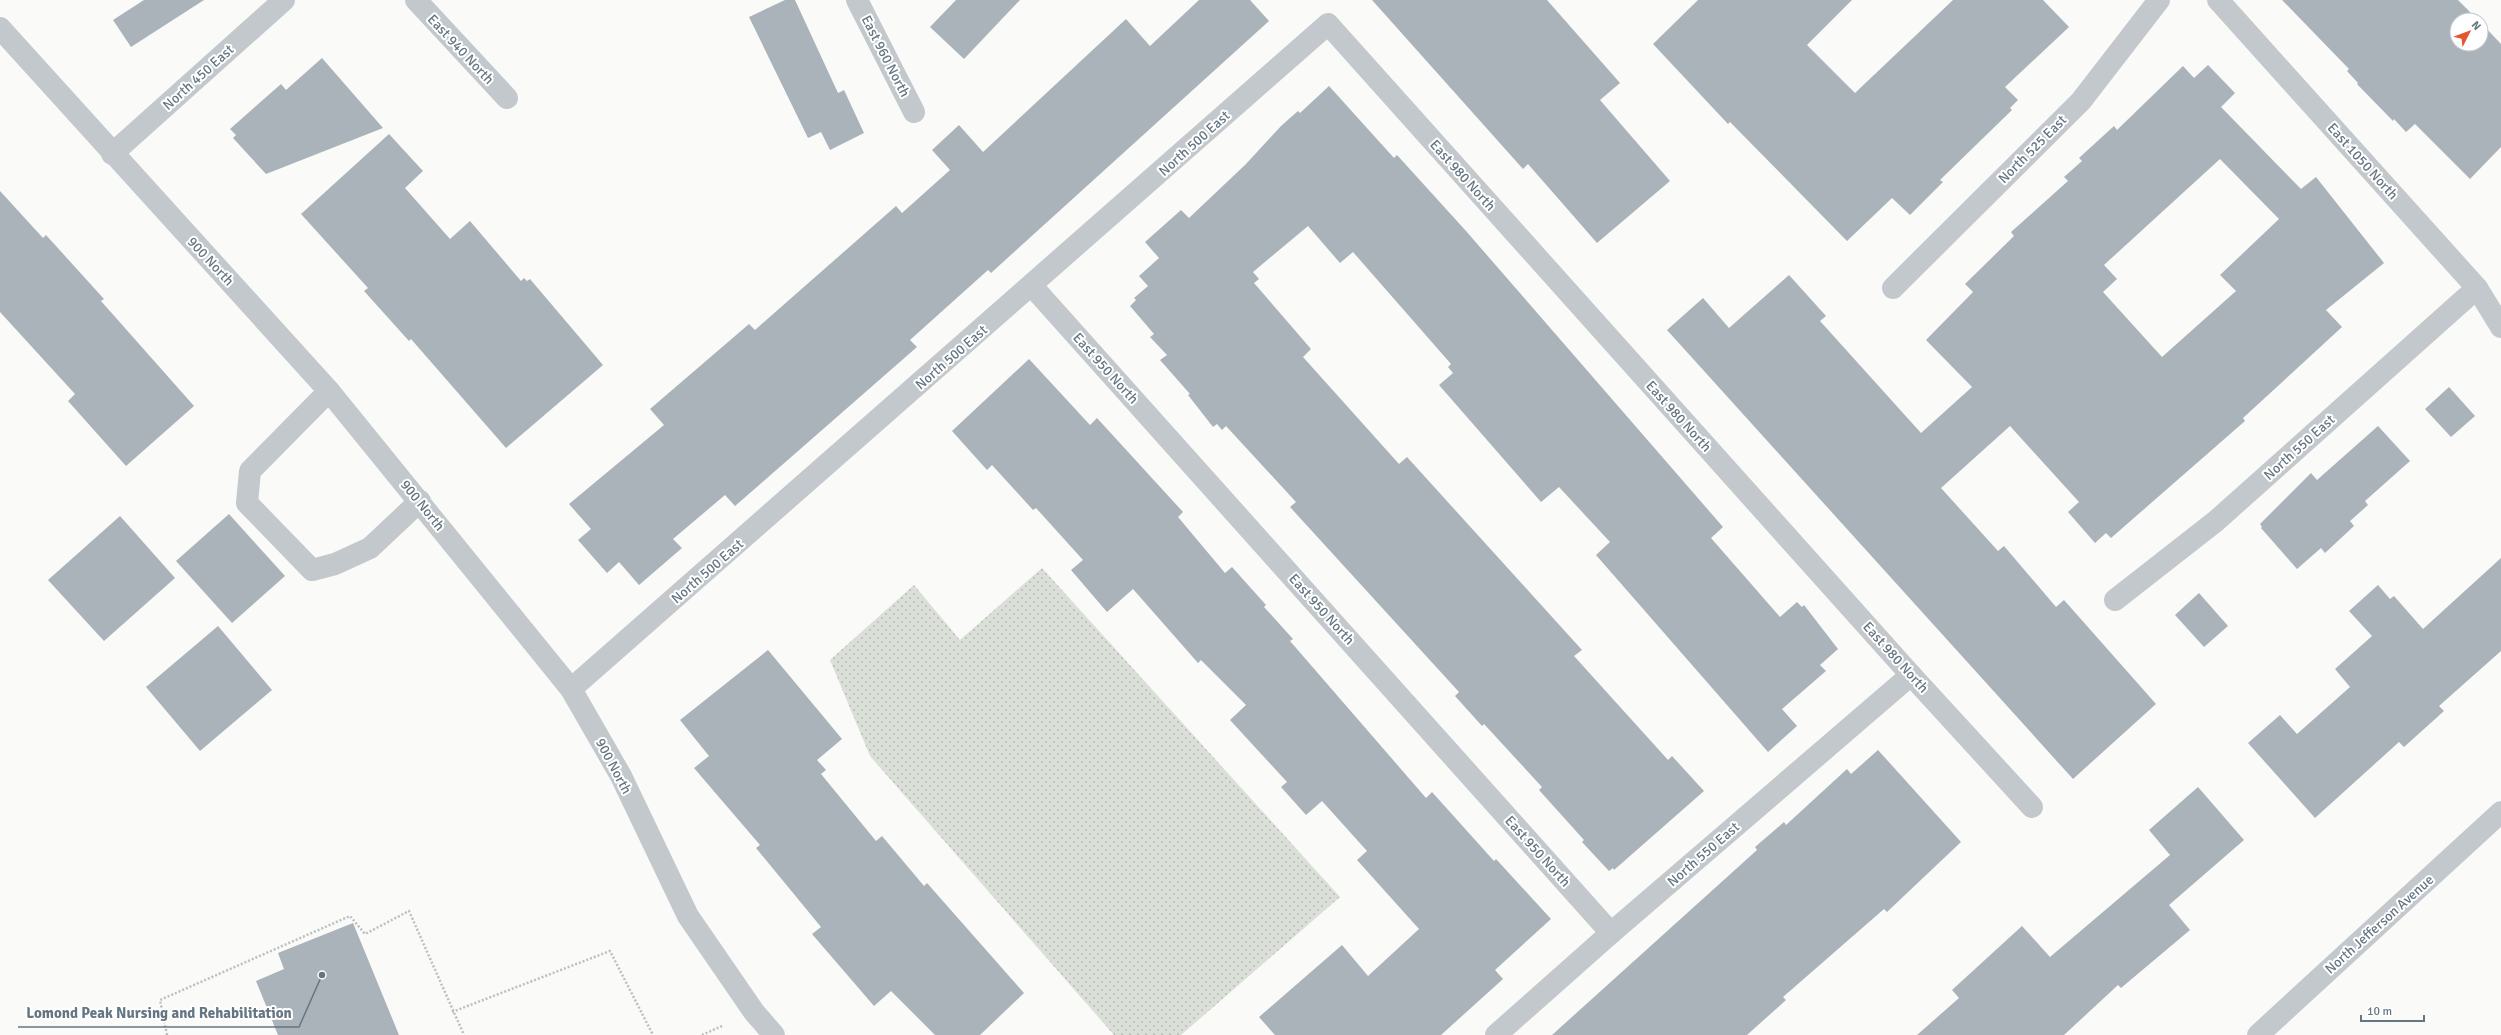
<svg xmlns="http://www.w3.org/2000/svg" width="2501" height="1035" viewBox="0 0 2501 1035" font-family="Signika,sans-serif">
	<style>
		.park { fill: url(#park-dots) }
		.building { fill: #aab3b9; fill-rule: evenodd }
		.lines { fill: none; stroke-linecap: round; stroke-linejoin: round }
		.path { stroke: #bbbfc2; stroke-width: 2.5; stroke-dasharray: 2 2; stroke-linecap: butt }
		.minor { stroke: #c3c8cc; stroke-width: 22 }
		.labels { text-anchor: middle; stroke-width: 4; stroke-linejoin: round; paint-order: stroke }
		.street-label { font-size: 14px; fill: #657683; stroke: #fff }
		.leader { fill: none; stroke: #657683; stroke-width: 1.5 }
		.callout-dot { fill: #657683; stroke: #fff; stroke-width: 1.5 }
		.callout-label { font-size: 15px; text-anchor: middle; font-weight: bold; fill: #657683; stroke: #fff; stroke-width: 4; stroke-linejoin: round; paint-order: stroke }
	</style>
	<defs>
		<pattern id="park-dots" width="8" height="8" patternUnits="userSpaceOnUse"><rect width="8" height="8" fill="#dadfd7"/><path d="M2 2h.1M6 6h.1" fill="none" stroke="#b4b9b4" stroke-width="1.8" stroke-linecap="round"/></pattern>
	</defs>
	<rect width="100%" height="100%" fill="#fafaf8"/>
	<path class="park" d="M 1042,568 L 1340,897 L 1181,1035 L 1114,1035 L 870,756 L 830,660 L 914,585 L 960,640 Z"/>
	<g class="building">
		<path d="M 144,0 L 204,0 L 131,47 L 113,20 Z"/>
		<path d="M 785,0 L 795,0 L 838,93 L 844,90 L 864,133 L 830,150 L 821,132 L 808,138 L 749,17 Z"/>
		<path d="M 956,0 L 1020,0 L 964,59 L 930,27 Z"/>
		<path d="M 1199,0 L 1250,0 L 1269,21 L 991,273 L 988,270 L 910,340 L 917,347 L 735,506 L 725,495 L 673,539 L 682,548 L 639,585 L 619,562 L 607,573 L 578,540 L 591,529 L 569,504 L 664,425 L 650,409 L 749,324 L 755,330 L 896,206 L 902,213 L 950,170 L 932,150 L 959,125 L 983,152 L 1126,19 L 1150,46 Z"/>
		<path d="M 1372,0 L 1547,0 L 1620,83 L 1600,100 L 1670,181 L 1597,243 L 1528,164 L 1523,169 Z"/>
		<path d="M 1698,0 L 1852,0 L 1807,45 L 1855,93 L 1953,0 L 2043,0 L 2069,27 L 2005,87 L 2018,100 L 2010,108 L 2012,110 L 1940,180 L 1943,182 L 1910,215 L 1892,198 L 1847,241 L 1730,122 L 1728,124 L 1653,44 Z"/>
		<path d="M 2282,0 L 2458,0 L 2478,20 L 2457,20 L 2457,44 L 2481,44 L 2481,23 L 2501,44 L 2501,147 L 2470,179 L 2415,124 L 2406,132 L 2394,119 L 2393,121 L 2357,84 L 2358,83 L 2347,71 L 2349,69 Z"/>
		<path d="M 322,58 L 383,128 L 266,174 L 233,138 L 236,135 L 230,129 L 281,84 L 286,90 Z"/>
		<path d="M 2208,65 L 2235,93 L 2221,107 L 2301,189 L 2316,177 L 2384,263 L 2326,310 L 2342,327 L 2243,418 L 2245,421 L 2111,538 L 2106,533 L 2095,543 L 2068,512 L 2079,502 L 2010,426 L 1941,488 L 1998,551 L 2004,546 L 2056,607 L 2064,600 L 2156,704 L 2073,779 L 1667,330 L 1703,298 L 1729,328 L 1789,275 L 1826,316 L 1820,321 L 1921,433 L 1972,387 L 1926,340 L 1973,292 L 1965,284 L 2014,236 L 2011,232 L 2068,181 L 2064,177 L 2082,161 L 2079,158 L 2114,126 L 2117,130 L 2183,66 L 2194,78 ZM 2220,159 L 2279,219 L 2220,275 L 2236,291 L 2162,357 L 2103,292 L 2117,279 L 2104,265 Z"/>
		<path d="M 1329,86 L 1394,158 L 1397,155 L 1466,231 L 1723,527 L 1711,538 L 1780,617 L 1797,602 L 1802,607 L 1804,605 L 1838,649 L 1820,665 L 1826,671 L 1782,709 L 1797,726 L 1768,752 L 1596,555 L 1610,542 L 1559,487 L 1541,502 L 1439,385 L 1453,373 L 1448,367 L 1451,364 L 1353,252 L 1340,263 L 1308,226 L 1253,272 L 1259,279 L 1254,283 L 1311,349 L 1303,357 L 1399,464 L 1407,457 L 1582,650 L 1574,656 L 1668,760 L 1672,756 L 1704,791 L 1614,870 L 1613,868 L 1609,871 L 1582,842 L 1584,840 L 1539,790 L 1542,787 L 1484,724 L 1482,726 L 1455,696 L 1459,692 L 1290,507 L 1296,502 L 1226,426 L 1222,430 L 1217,424 L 1213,427 L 1188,395 L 1190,394 L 1160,360 L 1167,355 L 1150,337 L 1154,334 L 1130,306 L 1136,300 L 1134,298 L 1148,286 L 1139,276 L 1159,258 L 1145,242 L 1181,210 L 1189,218 L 1246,164 L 1281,126 L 1298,111 L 1300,113 Z"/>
		<path d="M 389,134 L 423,171 L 405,188 L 450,239 L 470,221 L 521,281 L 524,278 L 527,281 L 530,279 L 603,365 L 506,448 L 411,339 L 409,341 L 364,291 L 368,288 L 301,214 Z"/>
		<path d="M 0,191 L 43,238 L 46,235 L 104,299 L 101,301 L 194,406 L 126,466 L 68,401 L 75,394 L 0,312 Z"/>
		<path d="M 1029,359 L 1090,425 L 1097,418 L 1183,512 L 1178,517 L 1225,573 L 1232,567 L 1266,605 L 1264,607 L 1293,639 L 1290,641 L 1426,798 L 1432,792 L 1494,861 L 1496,859 L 1551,919 L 1495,970 L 1503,979 L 1441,1035 L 1275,1035 L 1259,1017 L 1342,945 L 1368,976 L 1419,929 L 1357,860 L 1367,851 L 1322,801 L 1306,815 L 1281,787 L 1287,782 L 1230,720 L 1246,705 L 1201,660 L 1198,663 L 1133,589 L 1107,612 L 1071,570 L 1083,560 L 1036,508 L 1033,510 L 992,465 L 987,470 L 952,431 Z"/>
		<path d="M 2449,387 L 2475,416 L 2451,437 L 2425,409 Z"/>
		<path d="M 2378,426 L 2410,461 L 2365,501 L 2368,505 L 2350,521 L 2354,526 L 2325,553 L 2321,548 L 2297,569 L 2261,528 L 2262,527 L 2260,524 L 2311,473 L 2317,480 Z"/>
		<path d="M 229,514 L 285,576 L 232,623 L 176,561 Z"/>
		<path d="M 120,516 L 175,578 L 104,641 L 48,580 Z"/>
		<path d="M 2501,558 L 2501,651 L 2439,706 L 2444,711 L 2404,747 L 2399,742 L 2315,818 L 2248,743 L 2280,715 L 2297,734 L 2350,687 L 2335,669 L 2372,636 L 2349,611 L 2378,585 L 2390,599 L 2394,596 L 2423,629 Z"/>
		<path d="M 2199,593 L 2228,626 L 2204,647 L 2175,615 Z"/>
		<path d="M 218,626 L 272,690 L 200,751 L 146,687 Z"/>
		<path d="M 768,650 L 842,739 L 817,760 L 826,770 L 821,774 L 876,841 L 882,836 L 924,886 L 927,883 L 1024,993 L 980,1035 L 935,1035 L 891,991 L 874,1006 L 812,934 L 821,927 L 756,848 L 760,845 L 694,768 L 709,756 L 680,720 Z"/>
		<path d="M 1878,750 L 1961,842 L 1887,912 L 1884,909 L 1783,997 L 1786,1000 L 1747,1035 L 1552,1035 L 1757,850 L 1755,847 L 1784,822 L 1786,825 L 1847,769 L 1851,774 Z"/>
		<path d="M 2198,787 L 2244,840 L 2169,905 L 2190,930 L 2121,988 L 2118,985 L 2064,1035 L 1917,1035 L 1959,998 L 1952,990 L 2022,926 L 2050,957 L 2170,855 L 2149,830 Z"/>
		<path d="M 353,923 L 399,1035 L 278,1035 L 256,981 L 284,969 L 278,953 Z"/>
	</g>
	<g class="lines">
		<g class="path">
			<path d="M 452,1012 L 610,951 L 653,1035"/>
			<path d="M 167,1035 L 160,1000 L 350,916 L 365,934 L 409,911 L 464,1035"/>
			<path d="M 702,1035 L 722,1026"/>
		</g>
		<g class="minor">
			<path d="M 416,0 L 507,98"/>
			<path d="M 857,0 L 914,112"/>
			<path d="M 2218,0 L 2477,288 L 2501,327"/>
			<path d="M 0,28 L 329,391 L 571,689 L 621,776 L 688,916 L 754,1012 L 774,1035"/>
			<path d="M 112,154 L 284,0"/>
			<path d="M 1032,286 L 1611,933"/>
			<path d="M 1893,288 L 2081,101 L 2159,0"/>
			<path d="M 329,391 L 250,471 L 247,503 L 312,570 L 335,564 L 370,548 L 420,501"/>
			<path d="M 2115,600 L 2216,521 L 2477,288"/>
			<path d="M 571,689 L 1328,24 L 1911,675 L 2032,807"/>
			<path d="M 1496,1035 L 1611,933 L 1911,675"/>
			<path d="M 2258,1035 L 2501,812"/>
		</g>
	</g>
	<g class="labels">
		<g class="street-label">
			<text transform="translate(461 49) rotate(47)" y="5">East 940 North</text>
			<text transform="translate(886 56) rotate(63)" y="5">East 960 North</text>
			<text transform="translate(198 77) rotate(-42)" y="5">North 450 East</text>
			<text transform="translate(1194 143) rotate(-42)" y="5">North 500 East</text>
			<text transform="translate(2032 149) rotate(-45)" y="5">North 525 East</text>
			<text transform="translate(2363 161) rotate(48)" y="5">East 1050 North</text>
			<text transform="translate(1463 175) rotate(48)" y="5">East 980 North</text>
			<text transform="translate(211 261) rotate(47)" y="5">900 North</text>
			<text transform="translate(951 357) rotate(-41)" y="5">North 500 East</text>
			<text transform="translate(1106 368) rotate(48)" y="5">East 950 North</text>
			<text transform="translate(1679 416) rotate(48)" y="5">East 980 North</text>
			<text transform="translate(2299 447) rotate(-42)" y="5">North 550 East</text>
			<text transform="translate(423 505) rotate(51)" y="5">900 North</text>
			<text transform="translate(707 571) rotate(-41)" y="5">North 500 East</text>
			<text transform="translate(1322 609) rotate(48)" y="5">East 950 North</text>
			<text transform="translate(1896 657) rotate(48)" y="5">East 980 North</text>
			<text transform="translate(614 766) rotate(62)" y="5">900 North</text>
			<text transform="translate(1538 851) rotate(48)" y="5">East 950 North</text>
			<text transform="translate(1703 854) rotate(-41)" y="5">North 550 East</text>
			<text transform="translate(2379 924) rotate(-42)" y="5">North Jefferson Avenue</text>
		</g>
	</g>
	<path class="leader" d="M322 975L299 1027H18"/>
	<circle class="callout-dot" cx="322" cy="975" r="4"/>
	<g class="callout-label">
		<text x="159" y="1018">Lomond Peak Nursing and Rehabilitation</text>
	</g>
	<g transform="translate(2469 32) rotate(48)"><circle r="19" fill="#ffffff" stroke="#c1c8cd"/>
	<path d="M0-3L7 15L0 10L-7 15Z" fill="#e4572e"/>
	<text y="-6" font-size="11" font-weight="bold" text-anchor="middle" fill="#657683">N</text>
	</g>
	<path d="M2361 1015v6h63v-6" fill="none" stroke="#657683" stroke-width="2"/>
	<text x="2367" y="1015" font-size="12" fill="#657683" stroke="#ffffff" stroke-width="3" paint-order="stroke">10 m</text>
</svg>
